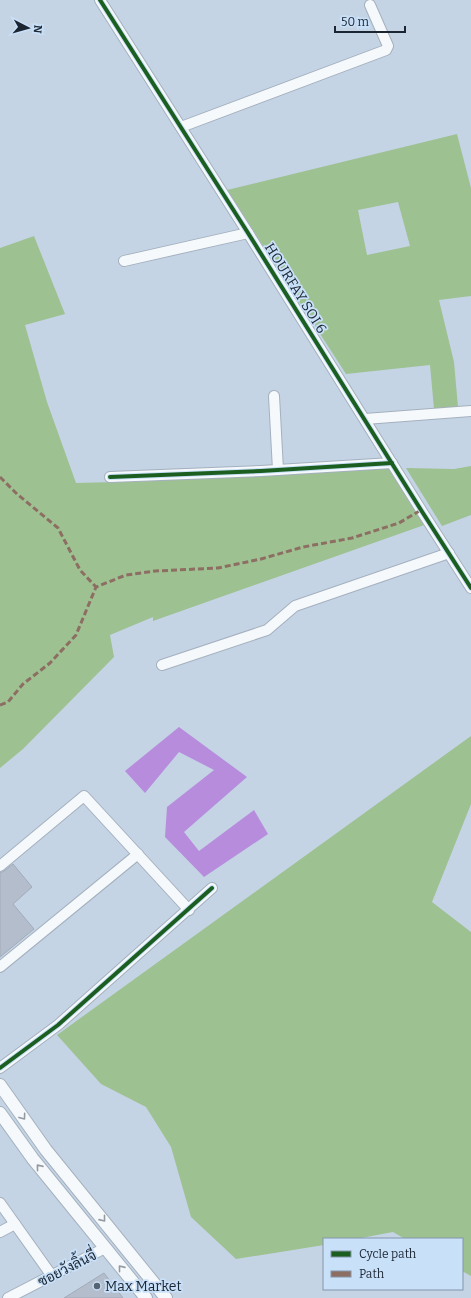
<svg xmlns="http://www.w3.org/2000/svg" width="471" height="1298" viewBox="0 0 471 1298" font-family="Bitter,Sarabun,serif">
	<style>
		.green { fill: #9ec191; fill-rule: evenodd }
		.water { fill: #b78cdd }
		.building { fill: #b3bdcc; stroke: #a1abb9 }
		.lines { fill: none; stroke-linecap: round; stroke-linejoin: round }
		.minor-casing { stroke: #a4b0be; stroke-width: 12 }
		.major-casing { stroke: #a4b0be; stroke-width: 14 }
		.minor { stroke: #f6f9fb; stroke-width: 10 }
		.major { stroke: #f6f9fb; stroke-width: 12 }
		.quiet { stroke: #8d6e63; stroke-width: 3; stroke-dasharray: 6 3; stroke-linecap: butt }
		.cycleway-casing { stroke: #c9e0f9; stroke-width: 6 }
		.cycleway { stroke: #1b5e20; stroke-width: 4 }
		.oneway { stroke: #939aa1 }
		.poi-dot { fill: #566371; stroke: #c9e0f9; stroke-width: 1.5 }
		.labels { text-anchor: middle; stroke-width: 3.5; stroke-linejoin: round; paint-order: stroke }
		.street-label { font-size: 14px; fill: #1b2632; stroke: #c9e0f9 }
		.poi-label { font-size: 14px; fill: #1b2632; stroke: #c9e0f9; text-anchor: start }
	</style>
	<rect width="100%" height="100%" fill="#c4d4e5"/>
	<g class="green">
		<path d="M 457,134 L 471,188 L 471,296 L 439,300 L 454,362 L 458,407 L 434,409 L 430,365 L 346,374 L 227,190 ZM 398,202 L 410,246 L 367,255 L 358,210 Z"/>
		<path d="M 34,236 L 65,314 L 25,325 L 47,402 L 76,483 L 154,481 L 392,463 L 430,523 L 153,621 L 153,617 L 110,635 L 114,657 L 23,749 L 0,768 L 0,248 Z"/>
		<path d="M 471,466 L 471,515 L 442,526 L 406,468 L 454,469 Z"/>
		<path d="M 471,736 L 471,804 L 432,902 L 471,932 L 471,1276 L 462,1271 L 462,1239 L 405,1239 L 393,1232 L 356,1239 L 324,1239 L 324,1245 L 236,1259 L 191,1217 L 171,1147 L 146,1107 L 101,1084 L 57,1035 Z"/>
	</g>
	<path class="water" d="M 179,727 L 247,777 L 184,832 L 199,851 L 254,810 L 268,834 L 204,877 L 165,837 L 167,807 L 214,770 L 179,752 L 145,793 L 125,771 Z"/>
	<g class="building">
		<path d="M 13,864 L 32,887 L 13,904 L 34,929 L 0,957 L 0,873 L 4,871 Z"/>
		<path d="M 104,1273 L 123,1298 L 64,1298 Z"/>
	</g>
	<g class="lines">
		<g class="minor-casing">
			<g id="minor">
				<path d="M 100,0 L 248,233 L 421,510 L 471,588"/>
				<path d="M 181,127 L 386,50 L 388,46 L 370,5"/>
				<path d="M 124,261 L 248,233"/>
				<path d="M 274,396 L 278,470"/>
				<path d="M 365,419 L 471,411"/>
				<path d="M 110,477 L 261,471 L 392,463"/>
				<path d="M 162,665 L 267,630 L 295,606 L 449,553"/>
				<path d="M 0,866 L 84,796 L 189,910"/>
				<path d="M 0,967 L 138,854"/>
				<path d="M 0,1068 L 58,1025 L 212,888"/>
				<path d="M 0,1203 L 52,1276"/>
				<path d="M 0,1232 L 15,1224"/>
				<path d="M 8,1298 L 105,1248"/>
			</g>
		</g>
		<g class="major-casing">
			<g id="major">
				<path d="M 0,1085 L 46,1150 L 166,1298"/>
				<path d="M 0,1113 L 33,1159 L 146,1298"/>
			</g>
		</g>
		<use href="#minor" class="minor"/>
		<use href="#major" class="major"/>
		<g class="quiet">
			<path d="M 0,477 L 17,494 L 58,528 L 80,570 L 96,587"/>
			<path d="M 0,705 L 8,702 L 23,684 L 50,663 L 76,635 L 96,587 L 126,575 L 155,571 L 218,568 L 261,559 L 303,547 L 352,538 L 399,523 L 421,510"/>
		</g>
		<g class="cycleway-casing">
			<g id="cycleway">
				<path d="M 100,0 L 248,233 L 421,510 L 471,588"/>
				<path d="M 110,477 L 261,471 L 392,463"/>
				<path d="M 0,1068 L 58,1025 L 212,888"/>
			</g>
		</g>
		<use href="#cycleway" class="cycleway"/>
	</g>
	<defs><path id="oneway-chevron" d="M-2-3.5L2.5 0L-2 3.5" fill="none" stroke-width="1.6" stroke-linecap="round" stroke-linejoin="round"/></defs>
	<g class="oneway">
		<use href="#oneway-chevron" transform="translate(23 1117) rotate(54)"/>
		<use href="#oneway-chevron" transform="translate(39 1167) rotate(-129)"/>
		<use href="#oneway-chevron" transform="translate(103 1219) rotate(51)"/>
		<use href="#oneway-chevron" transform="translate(121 1268) rotate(-129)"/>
	</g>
	<circle class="poi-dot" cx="97" cy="1286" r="4"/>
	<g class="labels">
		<g class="street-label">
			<text transform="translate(296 288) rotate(58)" y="5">HOURFAY SOI 6</text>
			<text transform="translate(67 1268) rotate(-27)" y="5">ซอยวังลิ้นจี่</text>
		</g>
		<g class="poi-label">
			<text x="105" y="1291">Max Market</text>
		</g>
	</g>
	<rect x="323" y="1238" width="140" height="52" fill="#c9e0f9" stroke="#8396a9"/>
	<rect x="331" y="1251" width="20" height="6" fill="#1b5e20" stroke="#8396a9"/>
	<text x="359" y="1258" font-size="12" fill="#1b2632">Cycle path</text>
	<rect x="331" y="1271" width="20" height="6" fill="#8d6e63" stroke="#8396a9"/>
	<text x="359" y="1278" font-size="12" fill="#1b2632">Path</text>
	<g transform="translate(28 28) rotate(96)" stroke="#c9e0f9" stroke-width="3" paint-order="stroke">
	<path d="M0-3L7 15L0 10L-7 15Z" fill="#1b2632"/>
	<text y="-6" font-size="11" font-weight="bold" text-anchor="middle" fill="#1b2632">N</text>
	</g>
	<path d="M335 26v6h70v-6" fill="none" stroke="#1b2632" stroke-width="2"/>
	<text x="341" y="26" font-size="12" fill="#1b2632" stroke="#c9e0f9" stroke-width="3" paint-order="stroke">50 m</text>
</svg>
